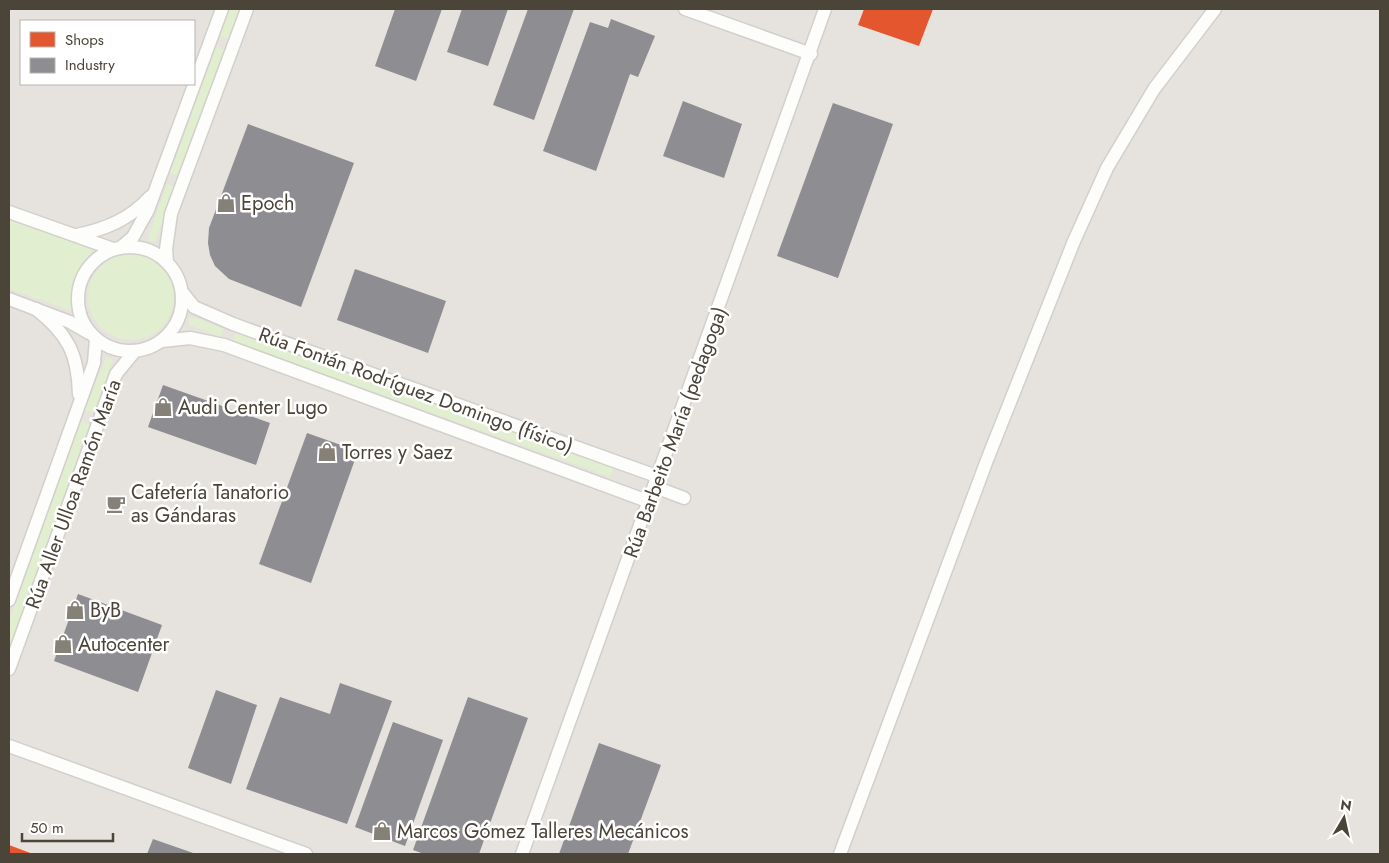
<svg xmlns="http://www.w3.org/2000/svg" width="1389" height="863" viewBox="0 0 1389 863" font-family="Jost,sans-serif">
	<style>
		.industrial { fill: #e6e2de; fill-rule: evenodd }
		.green { fill: #e1eecf }
		.parking { fill: #e6e3df }
		.shops { fill: #e4572e }
		.industry { fill: #8d8d92 }
		.lines { fill: none; stroke-linecap: round; stroke-linejoin: round }
		.minor-casing { stroke: #d2d0cb; stroke-width: 15 }
		.minor { stroke: #fdfdfc; stroke-width: 12 }
		.labels { text-anchor: middle; stroke-width: 5; stroke-linejoin: round; paint-order: stroke }
		.poi-label { font-size: 20px; fill: #4b4439; stroke: #fff; text-anchor: start }
		.street-label { font-size: 20px; fill: #4b4439; stroke: #fff }
	</style>
	<rect width="100%" height="100%" fill="#f4f2ee"/>
	<path class="industrial" d="M 9,9 L 1380,9 L 1380,854 L 9,854 ZM 21,21 L 194,21 L 194,84 L 21,84 Z"/>
	<g class="green">
		<path d="M 230,9 L 239,9 L 229,39 L 220,36 Z"/>
		<path d="M 216,47 L 224,50 L 179,176 L 170,173 Z"/>
		<path d="M 167,184 L 175,187 L 157,237 L 155,241 L 151,242 L 148,240 L 149,234 Z"/>
		<path d="M 9,220 L 94,250 C 75,267 69,286 72,311 L 9,289 Z"/>
		<circle cx="131" cy="297" r="43"/>
		<path d="M 194,317 L 224,329 L 221,337 L 189,325 L 188,318 Z"/>
		<path d="M 236,332 L 614,468 L 610,477 L 232,341 Z"/>
		<path d="M 106,357 L 112,359 L 112,362 L 94,413 L 85,410 Z"/>
		<path d="M 81,421 L 90,424 L 9,649 L 9,622 Z"/>
	</g>
	<g class="parking">
		<path d="M 724,10 L 770,27 L 769,30 L 723,13 Z"/>
		<path d="M 249,66 L 721,236 L 708,270 L 236,100 Z"/>
		<path d="M 16,379 L 24,396 L 31,392 L 36,400 L 44,396 L 48,404 L 40,408 L 51,431 L 9,543 L 9,382 Z"/>
		<path d="M 133,441 L 266,489 L 241,557 L 226,551 L 244,500 L 127,458 Z"/>
		<path d="M 86,522 L 552,691 L 539,723 L 74,554 Z"/>
		<path d="M 623,535 L 627,536 L 576,677 L 573,676 Z"/>
		<path d="M 641,542 L 645,543 L 594,684 L 590,682 Z"/>
	</g>
	<g class="shops">
		<path d="M 864,9 L 933,9 L 919,46 L 858,25 Z"/>
		<path d="M 9,845 L 33,854 L 9,854 Z"/>
	</g>
	<g class="industry">
		<path d="M 395,9 L 442,9 L 416,81 L 375,66 Z"/>
		<path d="M 462,9 L 508,9 L 488,66 L 447,52 Z"/>
		<path d="M 528,9 L 574,9 L 534,120 L 493,105 Z"/>
		<path d="M 611,19 L 655,36 L 638,77 L 630,74 L 596,171 L 543,151 L 590,22 L 608,28 Z"/>
		<path d="M 683,101 L 742,124 L 724,178 L 663,156 Z"/>
		<path d="M 833,103 L 893,124 L 838,278 L 777,256 Z"/>
		<path d="M 248,124 L 354,163 L 301,307 L 229,279 L 215,266 L 210,255 L 208,243 L 209,228 Z"/>
		<path d="M 355,269 L 446,301 L 428,353 L 337,320 Z"/>
		<path d="M 163,385 L 270,423 L 256,465 L 148,427 Z"/>
		<path d="M 307,433 L 358,451 L 311,583 L 259,564 Z"/>
		<path d="M 78,594 L 162,625 L 138,692 L 54,661 Z"/>
		<path d="M 340,683 L 392,701 L 347,824 L 246,789 L 280,697 L 330,714 Z"/>
		<path d="M 216,690 L 257,705 L 231,784 L 188,768 Z"/>
		<path d="M 468,697 L 528,718 L 479,854 L 424,854 L 413,850 Z"/>
		<path d="M 393,722 L 443,740 L 405,846 L 355,827 Z"/>
		<path d="M 599,743 L 661,765 L 628,854 L 559,854 Z"/>
		<path d="M 153,839 L 196,854 L 147,854 Z"/>
	</g>
	<g class="lines">
		<g class="minor-casing">
			<g id="minor">
				<path d="M 685,9 L 811,54"/>
				<path d="M 9,212 L 113,249"/>
				<path d="M 77,235 C 106,229 130,219 150,197"/>
				<circle cx="130" cy="299" r="52"/>
				<path d="M 120,248 L 133,237 L 148,210 L 222,9"/>
				<path d="M 167,262 L 166,249 L 171,214 L 247,9"/>
				<path d="M 182,292 L 194,307 L 233,324 L 659,477"/>
				<path d="M 9,299 L 70,322 L 89,333"/>
				<path d="M 36,309 C 68,334 78,354 79,394"/>
				<path d="M 162,341 L 190,338 L 224,345 L 650,502"/>
				<path d="M 655,487 L 684,498"/>
				<path d="M 9,600 L 94,363 L 96,339"/>
				<path d="M 9,669 L 116,374 L 135,351"/>
				<path d="M 9,746 L 306,854"/>
				<path d="M 522,854 L 825,9"/>
				<path d="M 840,854 L 987,460 L 1074,241 L 1107,168 L 1154,89 L 1215,9"/>
			</g>
		</g>
		<use href="#minor" class="minor"/>
	</g>
	<defs>
		<g id="shop-bare" transform="scale(1.5)"><path d="M-5-2.5h2.3a2.7 3.5 0 0 1 5.4 0H5L5.5 6h-11ZM-1.5-2.5h3a1.5 2.3 0 0 0-3 0Z" fill="#868178" stroke="#fff" stroke-width="2.5" paint-order="stroke"/></g>
		<g id="cafe-bare" transform="scale(1.5)"><path d="M-5.5-4.5H6V0H3Q3 3.5 0 3.5H-2.5Q-5.5 3.5-5.5 0ZM3-3.2v2h1.7v-2ZM-6 4.5H4V6H-6Z" fill="#868178" stroke="#fff" stroke-width="2.5" paint-order="stroke"/></g>
	</defs>
	<g fill-rule="evenodd">
		<use href="#shop-bare" x="226" y="203"/>
		<use href="#shop-bare" x="163" y="407"/>
		<use href="#shop-bare" x="327" y="452"/>
		<use href="#cafe-bare" x="116" y="504"/>
		<use href="#shop-bare" x="75" y="610"/>
		<use href="#shop-bare" x="63" y="644"/>
		<use href="#shop-bare" x="382" y="831"/>
	</g>
	<g class="labels">
		<g class="poi-label">
			<text x="241" y="210">Epoch</text>
			<text x="178" y="414">Audi Center Lugo</text>
			<text x="342" y="459">Torres y Saez</text>
			<text x="131" y="499">Cafetería Tanatorio<tspan x="131" dy="23">as Gándaras</tspan></text>
			<text x="90" y="617">ByB</text>
			<text x="78" y="651">Autocenter</text>
			<text x="397" y="838">Marcos Gómez Talleres Mecánicos</text>
		</g>
		<g class="street-label">
			<text transform="translate(416 390) rotate(20)" y="7">Rúa Fontán Rodríguez Domingo (físico)</text>
			<text transform="translate(675 432) rotate(-70)" y="7">Rúa Barbeito María (pedagoga)</text>
			<text transform="translate(73 494) rotate(-70)" y="7">Rúa Aller Ulloa Ramón María</text>
		</g>
	</g>
	<rect width="1389" height="863" fill="none" stroke="#4b4439" stroke-width="20"/>
	<rect x="20" y="20" width="175" height="65" fill="#ffffff" stroke="#b7b4b0"/>
	<rect x="30" y="32" width="25" height="15" fill="#e4572e" stroke="#b7b4b0"/>
	<text x="65" y="45" font-size="15" fill="#4b4439">Shops</text>
	<rect x="30" y="58" width="25" height="15" fill="#8d8d92" stroke="#b7b4b0"/>
	<text x="65" y="70" font-size="15" fill="#4b4439">Industry</text>
	<g transform="translate(1344 818) rotate(9)" stroke="#ffffff" stroke-width="4" paint-order="stroke">
	<path d="M0-4L9 19L0 12L-9 19Z" fill="#4b4439"/>
	<text y="-8" font-size="14" font-weight="bold" text-anchor="middle" fill="#4b4439">N</text>
	</g>
	<path d="M22 833v8h91v-8" fill="none" stroke="#4b4439" stroke-width="2.5"/>
	<text x="30" y="833" font-size="15" fill="#4b4439" stroke="#ffffff" stroke-width="4" paint-order="stroke">50 m</text>
</svg>
